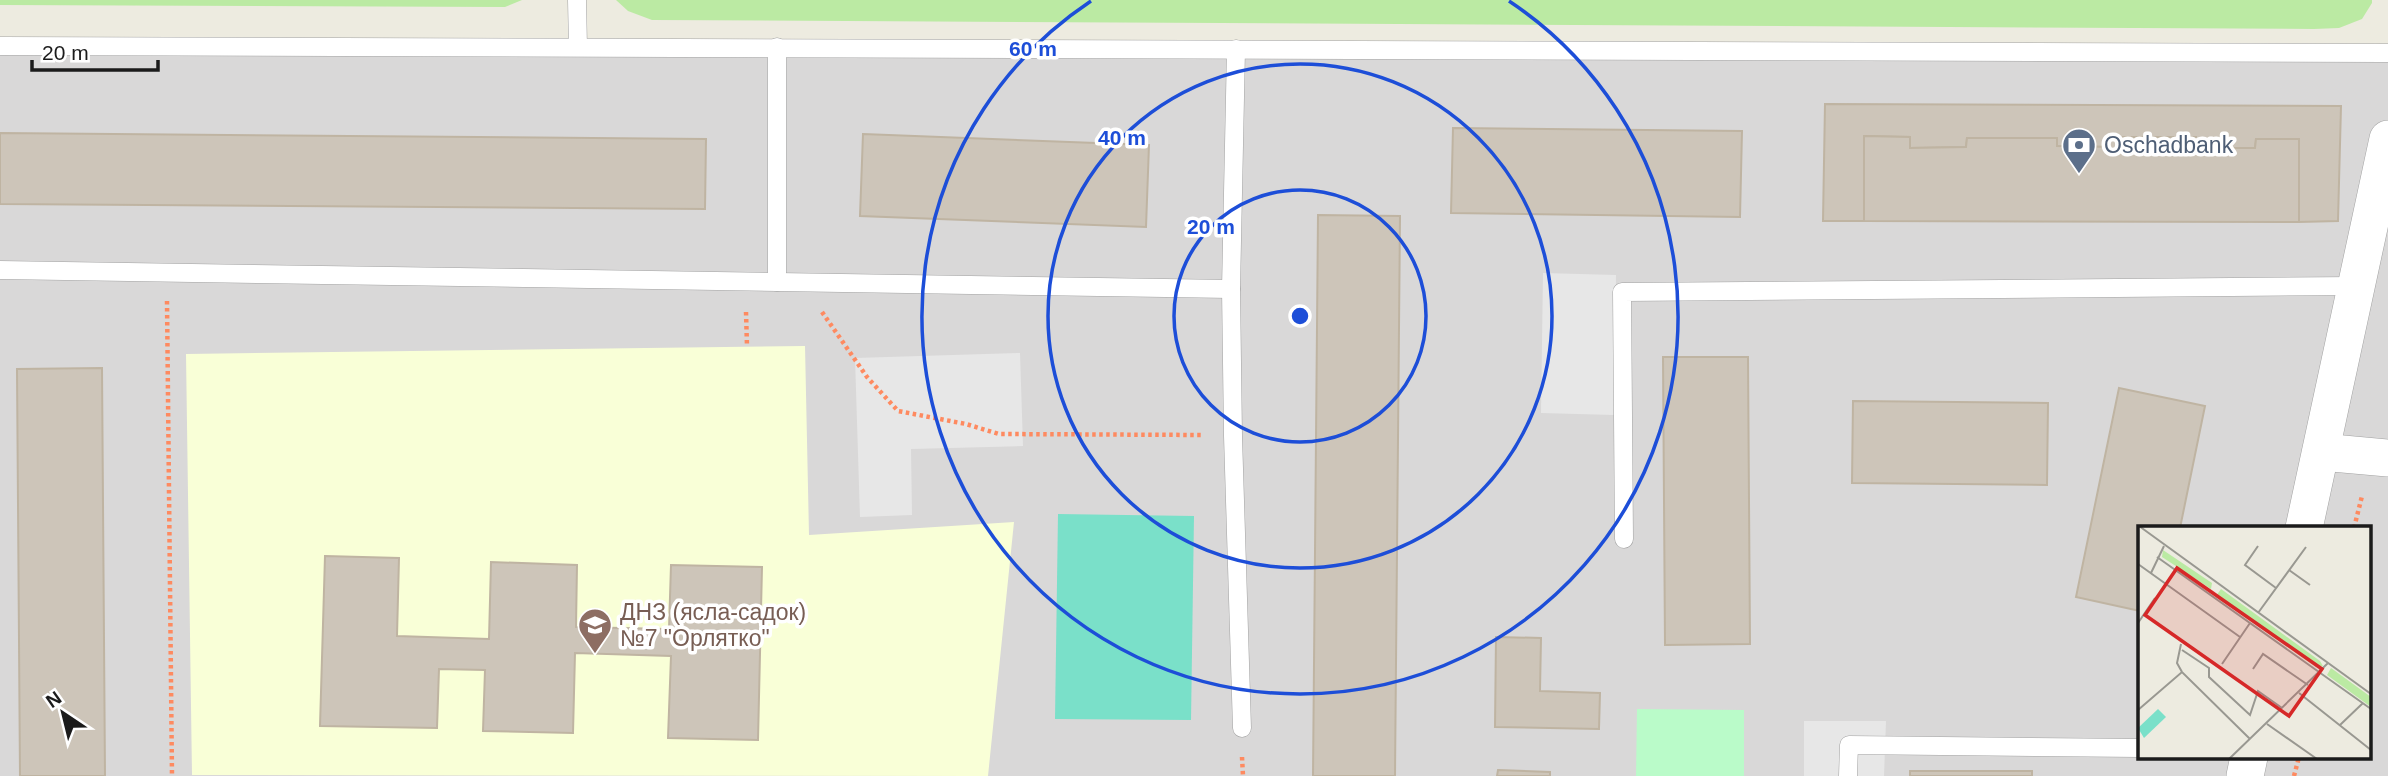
<svg xmlns="http://www.w3.org/2000/svg" width="2388" height="776" viewBox="0 0 2388 776" font-family="Arial,sans-serif">
	<style>
		.residential { fill: #d9d8d8; fill-rule: evenodd }
		.education { fill: #f9ffd7 }
		.grass { fill: #bbeaa3 }
		.park { fill: #bafbc9 }
		.pitch { fill: #7ae0c9 }
		.parking { fill: #e7e7e7 }
		.building { fill: #cdc5b9; stroke: #bfb4a2; stroke-width: 2 }
		.lines { fill: none; stroke-linecap: round; stroke-linejoin: round }
		.service-casing { stroke: #a2a2a2; stroke-width: 19 }
		.minor-casing { stroke: #a2a2a2; stroke-width: 38 }
		.path { stroke: #fe8a60; stroke-width: 4.5; stroke-dasharray: 3.5 3.5; stroke-linecap: butt }
		.service { stroke: #fff; stroke-width: 18 }
		.minor { stroke: #fff; stroke-width: 37 }
		.ring { fill: none; stroke: #1d4ed8; stroke-width: 3.5 }
		.labels { text-anchor: middle; stroke-width: 7; stroke-linejoin: round; paint-order: stroke }
		.service-label { font-size: 23px; fill: #4e5e75; stroke: #fff; text-anchor: start }
		.education-label { font-size: 23px; fill: #785e54; stroke: #fff; text-anchor: start }
		.inset-road { fill: none; stroke: #999891; stroke-width: 2 }
		.view { fill: #d62828; fill-opacity: 0.15; stroke: #d62828; stroke-width: 3.5 }
		.inset-edge { fill: none; stroke: #1b1b1b; stroke-width: 3.5 }
		.centre { fill: #1d4ed8; stroke: #fff; stroke-width: 3.5 }
		.ring-label { font-size: 21px; text-anchor: middle; font-weight: bold; fill: #1d4ed8; stroke: #fff; stroke-width: 7; stroke-linejoin: round; paint-order: stroke }
	</style>
	<rect width="100%" height="100%" fill="#edebe0"/>
	<path class="residential" d="M 0,46 L 2388,53 L 2388,776 L 0,776 ZM 2140,528 L 2369,528 L 2369,757 L 2140,757 Z"/>
	<path class="education" d="M 805,346 L 809,535 L 1014,522 L 988,776 L 192,775 L 186,354 Z"/>
	<g class="grass">
		<path d="M 0,0 L 522,0 L 505,7 L 0,5 Z"/>
		<path d="M 616,0 L 2372,0 L 2372,3 L 2362,19 L 2339,28 L 2314,29 L 652,20 L 628,11 Z"/>
	</g>
	<path class="park" d="M 1637,709 L 1744,710 L 1744,776 L 1636,776 Z"/>
	<path class="pitch" d="M 1058,514 L 1194,516 L 1191,720 L 1055,719 Z"/>
	<g class="parking">
		<path d="M 1543,273 L 1616,275 L 1614,415 L 1541,413 Z"/>
		<path d="M 1020,353 L 1023,446 L 911,449 L 912,515 L 860,517 L 855,358 Z"/>
		<path d="M 1804,721 L 1886,721 L 1884,776 L 1804,776 Z"/>
	</g>
	<g class="building">
		<path d="M 1825,104 L 2341,106 L 2338,221 L 2299,222 L 2299,139 L 2256,139 L 2255,148 L 2196,148 L 2196,137 L 2109,137 L 2110,147 L 2057,146 L 2057,138 L 1967,138 L 1966,147 L 1910,148 L 1910,137 L 1864,136 L 1864,221 L 1823,221 Z"/>
		<path d="M 1453,128 L 1742,131 L 1740,217 L 1451,213 Z"/>
		<path d="M 0,133 L 706,139 L 705,209 L 0,204 Z"/>
		<path d="M 863,134 L 1149,145 L 1146,227 L 860,216 Z"/>
		<path d="M 1864,136 L 1910,137 L 1910,148 L 1966,147 L 1967,138 L 2057,138 L 2057,146 L 2110,147 L 2109,137 L 2196,137 L 2196,148 L 2255,148 L 2256,139 L 2299,139 L 2299,222 L 1864,221 Z"/>
		<path d="M 1318,215 L 1400,216 L 1395,776 L 1313,776 Z"/>
		<path d="M 1663,357 L 1748,357 L 1750,644 L 1665,645 Z"/>
		<path d="M 102,368 L 105,776 L 20,776 L 17,369 Z"/>
		<path d="M 2119,388 L 2205,406 L 2180,528 L 2140,528 L 2140,611 L 2076,597 Z"/>
		<path d="M 1853,401 L 2048,403 L 2047,485 L 1852,483 Z"/>
		<path d="M 325,556 L 399,558 L 397,636 L 489,639 L 491,562 L 577,565 L 576,627 L 669,629 L 671,565 L 762,567 L 758,740 L 668,738 L 671,656 L 575,653 L 573,733 L 483,731 L 485,670 L 439,669 L 437,728 L 320,726 Z"/>
		<path d="M 1496,637 L 1541,638 L 1540,691 L 1600,693 L 1599,729 L 1495,727 Z"/>
		<path d="M 1498,770 L 1550,772 L 1550,776 L 1497,776 Z"/>
		<rect x="1910" y="771" width="122" height="5"/>
	</g>
	<g class="lines">
		<g class="service-casing">
			<g id="service">
				<path d="M 577,0 L 578,47"/>
				<path d="M 0,46 L 2388,53"/>
				<path d="M 777,47 L 777,282"/>
				<path d="M 1236,49 L 1231,289 L 1233,436 L 1242,728"/>
				<path d="M 0,270 L 1231,289"/>
				<path d="M 1624,539 L 1622,292 L 2357,286"/>
				<path d="M 1848,776 L 1849,745 L 2140,748"/>
			</g>
		</g>
		<g class="minor-casing">
			<g id="minor">
				<path d="M 2321,452 L 2388,458"/>
				<path d="M 2304,528 L 2388,139"/>
				<path d="M 2245,776 L 2249,757"/>
			</g>
		</g>
		<g class="path">
			<path d="M 167,301 L 172,776"/>
			<path d="M 746,312 L 747,346"/>
			<path d="M 822,312 L 867,377 L 898,411 L 966,424 L 999,434 L 1202,435"/>
			<path d="M 2354,528 L 2362,496"/>
			<path d="M 1242,757 L 1243,776"/>
			<path d="M 2294,776 L 2299,757"/>
		</g>
		<use href="#service" class="service"/>
		<use href="#minor" class="minor"/>
	</g>
	<g class="ring">
		<circle cx="1300" cy="316" r="126"/>
		<circle cx="1300" cy="316" r="252"/>
		<path d="M1509 1A378 378 0 1 1 1091 1"/>
	</g>
	<defs>
		<g id="bank-pin" transform="scale(1.75)"><path d="M0 17L-7.5 6A9.5 9.5 0 1 1 7.5 6Z" fill="#5c6f8a" stroke="#fff"/><path d="M-6-4H6V4H-6ZM0-2.3a2.3 2.3 0 1 0 0 4.6a2.3 2.3 0 1 0 0-4.6Z" fill="#fff"/></g>
		<g id="school-pin" transform="scale(1.75)"><path d="M0 17L-7.5 6A9.5 9.5 0 1 1 7.5 6Z" fill="#8d6e63" stroke="#fff"/><path d="M0-5L7-2L0 1L-7-2ZM-4 1L0 2.5L4 1V4Q0 6-4 4Z" fill="#fff"/></g>
	</defs>
	<g fill-rule="evenodd">
		<use href="#bank-pin" x="2079" y="145"/>
		<use href="#school-pin" x="595" y="625"/>
	</g>
	<g class="labels">
		<g class="service-label">
			<text x="2104" y="153">Oschadbank</text>
		</g>
		<g class="education-label">
			<text x="620" y="620">ДНЗ (ясла-садок)<tspan x="620" dy="26">№7 "Орлятко"</tspan></text>
		</g>
	</g>
	<g transform="translate(2138 526)">
		<rect width="233" height="233" fill="#edebe0"/>
		<path d="M 25,24 L 74,57 L 73,63 L 24,31 ZM 83,63 L 182,135 L 185,140 L 178,141 L 78,70 ZM 193,142 L 233,171 L 233,181 L 189,149 Z" fill="#bbeaa3"/>
		<path d="M 20,183 L 28,191 L 6,212 L 0,202 Z" fill="#7ae0c9"/>
		<path class="inset-road" d="M 1,0 L 233,168M 120,20 L 107,39 L 138,62M 19,31 L 233,183M 0,38 L 102,111M 151,44 L 172,59M 13,47 L 26,20M 120,87 L 168,21M 0,97 L 17,72M 43,118 L 39,137 L 44,146M 44,124 L 71,142 L 71,151 L 112,189 L 120,165 L 144,182M 84,138 L 112,97M 115,143 L 125,128 L 170,159M 161,167 L 233,224M 0,184 L 44,146 L 112,213M 129,198 L 179,233M 202,199 L 225,177M 91,233 L 190,137"/>
		<path class="view" d="M 39,42 L 184,143 L 151,190 L 7,89 Z"/>
		<rect width="233" height="233" class="inset-edge"/>
	</g>
	<circle cx="1300" cy="316" r="10" class="centre"/>
	<g class="ring-label">
		<text x="1033" y="56">60 m</text>
		<text x="1122" y="145">40 m</text>
		<text x="1211" y="234">20 m</text>
	</g>
	<g transform="translate(63 713) rotate(325)" stroke="#ffffff" stroke-width="5" paint-order="stroke">
	<path d="M0-5L12 26L0 18L-12 26Z" fill="#1b1b1b"/>
	<text y="-10" font-size="19" font-weight="bold" text-anchor="middle" fill="#1b1b1b">N</text>
	</g>
	<path d="M32 60v10h126v-10" fill="none" stroke="#1b1b1b" stroke-width="3.5"/>
	<text x="42" y="60" font-size="21" fill="#1b1b1b" stroke="#ffffff" stroke-width="5" paint-order="stroke">20 m</text>
</svg>
